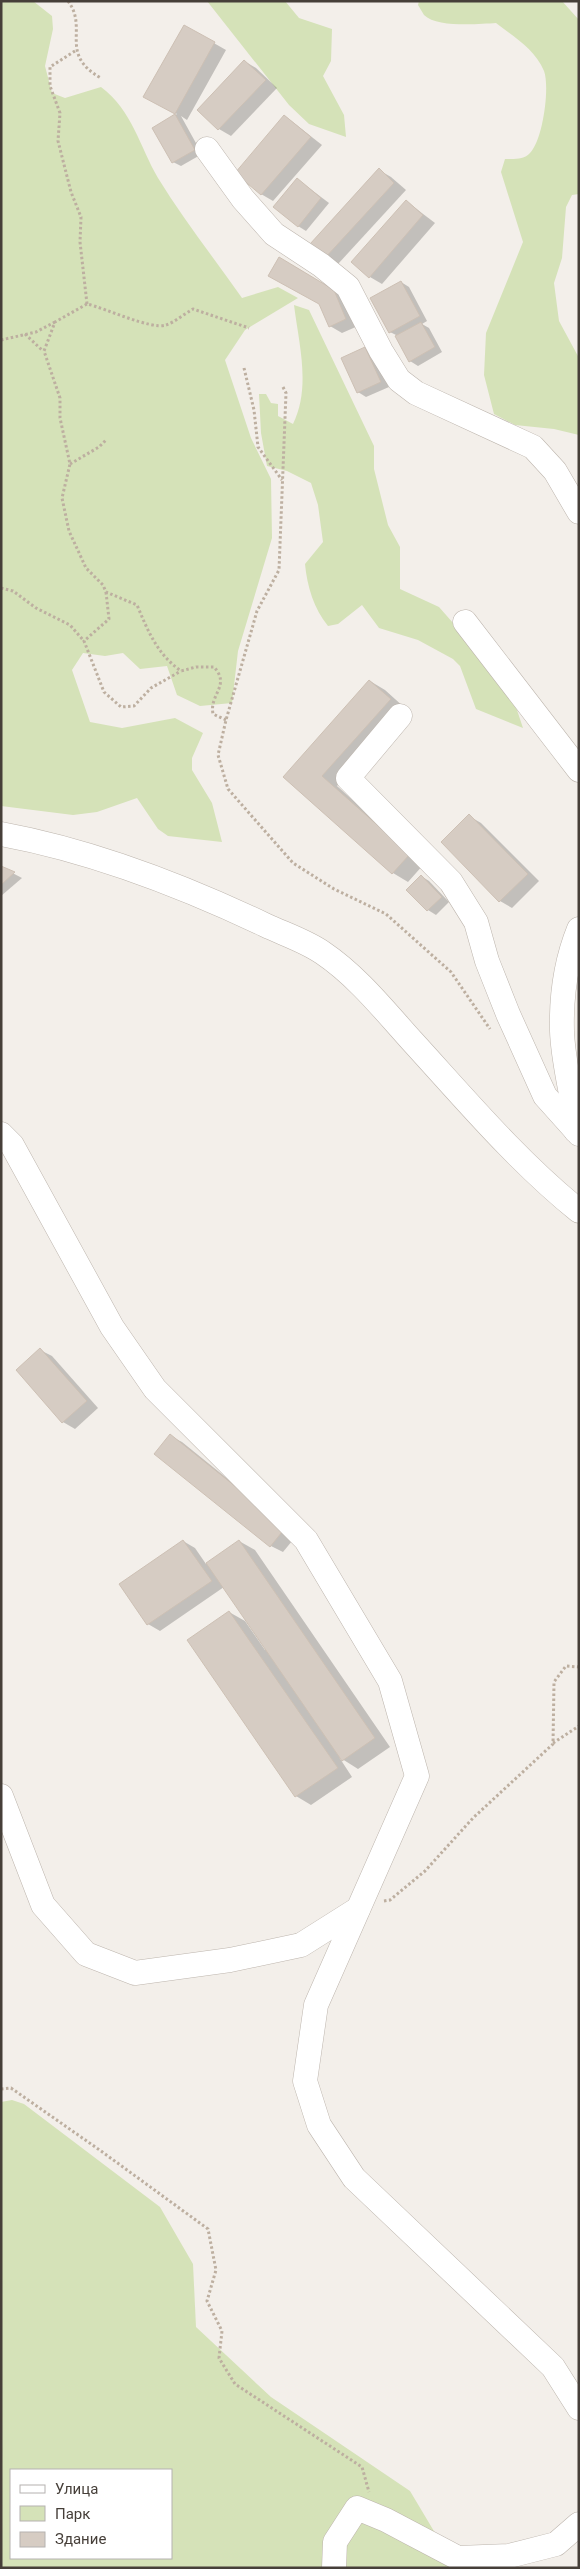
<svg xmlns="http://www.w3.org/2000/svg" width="580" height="2569" viewBox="0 0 580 2569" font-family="Roboto,sans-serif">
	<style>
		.green { fill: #d5e2b8; fill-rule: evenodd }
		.shadow { fill: #0003 }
		.building { fill: #d6ccc3; stroke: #cdc0b4 }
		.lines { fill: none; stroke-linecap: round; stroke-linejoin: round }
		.minor-casing { stroke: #bdb5ad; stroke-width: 25 }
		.path { stroke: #bdafa0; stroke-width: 3; stroke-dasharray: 2.5 2.5; stroke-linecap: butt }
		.minor { stroke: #fff; stroke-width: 24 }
	</style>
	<rect width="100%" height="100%" fill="#f3efea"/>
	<g class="green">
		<path d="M 3,1 L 33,1 L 52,16 L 53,29 L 45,66 L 52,93 L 65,98 L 101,87 C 132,110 140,147 158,178 C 183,219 214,258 242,298 L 278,287 L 298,298 L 245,330 L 225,360 L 251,438 L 271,479 L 272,538 L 238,651 L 232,703 L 200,706 L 177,695 L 167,666 L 140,669 L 123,653 L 105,656 L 83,653 L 72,670 L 90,722 L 122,728 L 175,718 L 203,733 L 192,758 L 192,770 L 212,803 L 222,842 L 168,836 L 158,829 L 137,798 L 97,812 L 73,815 L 1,806 L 1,3 Z"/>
		<path d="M 207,1 L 285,1 L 299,18 L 332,29 L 331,61 L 323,76 L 344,115 L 346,137 L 309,124 L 289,105 Z"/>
		<path d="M 419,1 L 562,1 L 579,20 L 579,194 L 572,195 L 566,207 L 562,258 L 554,283 L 559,321 L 579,358 L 579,435 L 554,429 L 515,425 L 494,414 L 484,375 L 486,333 L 523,242 L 501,172 L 505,159 C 514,159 524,160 530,153 C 543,140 550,87 544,71 C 535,49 514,37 496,23 C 479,24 437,28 424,15 C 422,12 420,8 418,5 Z"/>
		<path d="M 294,305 L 309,310 L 374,446 L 374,469 L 388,525 L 400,547 L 400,589 L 439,607 L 483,657 L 513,698 L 523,728 L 476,709 L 460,666 L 453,659 L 418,640 L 379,628 L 362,605 L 338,624 L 328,626 C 314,609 307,586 305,564 L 323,542 L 318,505 L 311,483 L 287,471 L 267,466 L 261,433 L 259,394 L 266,394 L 271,403 L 278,404 L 278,416 L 293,424 C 311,387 299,345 294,305 Z"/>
		<path d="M 12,2100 L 24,2104 L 160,2207 L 193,2264 L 196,2327 L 271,2397 L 410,2491 L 456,2568 L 1,2568 L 1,2102 ZM 11,2470 L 171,2470 L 171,2558 L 11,2558 Z"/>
	</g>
	<g class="shadow">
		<path d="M 184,26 L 226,50 L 187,120 L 181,116 L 202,154 L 181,166 L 173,162 L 154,128 L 177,114 L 145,96 Z"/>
		<path d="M 244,61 L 256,68 L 277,88 L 231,136 L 219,129 L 198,110 Z"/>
		<path d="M 285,116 L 322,145 L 273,201 L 261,194 Z"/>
		<path d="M 379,170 L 391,177 L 406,190 L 338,264 L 326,257 Z"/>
		<path d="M 297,179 L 329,203 L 306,231 L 298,226 Z"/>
		<path d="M 406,201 L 435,223 L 382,284 L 370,277 Z"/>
		<path d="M 292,265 L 346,298 L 358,326 L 342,333 L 330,326 L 320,304 Z"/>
		<path d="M 401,282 L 409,287 L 427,321 L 422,324 L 429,328 L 442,352 L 418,366 L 410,361 L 396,335 L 390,332 Z"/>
		<path d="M 365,348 L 373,353 L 389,387 L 366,397 L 358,392 Z"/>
		<path d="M 370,681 L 385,690 L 405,708 L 337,786 L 424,864 L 408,882 L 393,873 L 284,777 Z"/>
		<path d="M 469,816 L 481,823 L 539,881 L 512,908 L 500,901 Z"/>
		<path d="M 1,867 L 22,878 L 1,896 Z"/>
		<path d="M 421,876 L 429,881 L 449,902 L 436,915 L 428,910 L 408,890 Z"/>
		<path d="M 40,1350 L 52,1356 L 98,1408 L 75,1429 L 63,1422 L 17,1370 Z"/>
		<path d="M 170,1436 L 182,1442 L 297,1535 L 283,1552 L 271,1546 Z"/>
		<path d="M 183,1541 L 195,1548 L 206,1564 L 239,1541 L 255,1550 L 390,1747 L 358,1769 L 339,1757 L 352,1777 L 311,1805 L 296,1796 L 229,1612 L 245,1621 L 265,1650 L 267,1649 L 224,1587 L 160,1631 L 148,1624 L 121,1584 Z"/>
	</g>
	<g class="building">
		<path d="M 184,25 L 215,42 L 175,114 L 143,97 Z"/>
		<path d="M 244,60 L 266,80 L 218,130 L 197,110 Z"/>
		<path d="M 175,114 L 195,150 L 172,163 L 152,128 Z"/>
		<path d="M 284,115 L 311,137 L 261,195 L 235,173 Z"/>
		<path d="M 379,168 L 394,183 L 325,258 L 310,244 Z"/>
		<path d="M 297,178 L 321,198 L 298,227 L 273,207 Z"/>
		<path d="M 406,200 L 423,215 L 369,278 L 351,262 Z"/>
		<path d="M 279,257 L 334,290 L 346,319 L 329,327 L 319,304 L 268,276 Z"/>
		<path d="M 401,281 L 420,316 L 389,333 L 370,298 Z"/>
		<path d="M 421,322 L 435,347 L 409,362 L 395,336 Z"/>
		<path d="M 365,347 L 381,382 L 357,393 L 341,358 Z"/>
		<path d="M 369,680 L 391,699 L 322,776 L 410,854 L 392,874 L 283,777 Z"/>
		<path d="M 469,814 L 528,874 L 499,902 L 441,842 Z"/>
		<path d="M 1,866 L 15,872 L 1,885 Z"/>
		<path d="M 421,875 L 442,897 L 427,911 L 406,890 Z"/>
		<path d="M 40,1348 L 87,1401 L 62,1423 L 16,1370 Z"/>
		<path d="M 170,1434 L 286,1527 L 270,1547 L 154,1454 Z"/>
		<path d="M 183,1540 L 212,1581 L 147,1625 L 119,1584 Z"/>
		<path d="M 239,1540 L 375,1738 L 342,1761 L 206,1563 Z"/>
		<path d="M 229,1611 L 338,1768 L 295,1797 L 187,1640 Z"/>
	</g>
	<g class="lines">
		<g class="minor-casing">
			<g id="minor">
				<path d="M 207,149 L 243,199 L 274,234 L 321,265 L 348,287 L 381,351 L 399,380 L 416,393 L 533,447 L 555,471 L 579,512"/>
				<path d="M 465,622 L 579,770"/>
				<path d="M 400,716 L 348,778 L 451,882 L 476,922 L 487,961 L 508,1014 L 545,1096 L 579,1134"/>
				<path d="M 1,834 C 93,851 181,885 265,925 C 284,934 306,941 323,953 C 357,976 384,1010 412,1041 C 465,1099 517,1161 579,1211"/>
				<path d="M 576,1131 C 574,1098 563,1065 562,1031 C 561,996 566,961 579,929"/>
				<path d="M 1,1134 L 12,1145 L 112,1327 L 155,1389 L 306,1540 L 390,1681 L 417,1776 L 316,2005 L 305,2081 L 319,2125 L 354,2178 L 553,2367 L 579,2408"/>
				<path d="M 1,1796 L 43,1905 L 86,1954 L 135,1973 L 230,1960 L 301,1945 L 358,1909"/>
				<path d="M 334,2568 L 335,2542 L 357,2508 L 386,2520 L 458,2558 L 509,2556 L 556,2544 L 579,2524"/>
			</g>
		</g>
		<g class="path">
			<path d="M 68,1 C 89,29 58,54 101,78"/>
			<path d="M 75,51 L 50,67 L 50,86 L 60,113 L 58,141 L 71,192 L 81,217 L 80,242 L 87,304"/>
			<path d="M 25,334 L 43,351"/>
			<path d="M 1,340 L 36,332 L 55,322"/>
			<path d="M 244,368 L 254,410 L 258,447 L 282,480"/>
			<path d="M 283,387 L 286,393 L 279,570 L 257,611 L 226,720 L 218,755 L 228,789 L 293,863 L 334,889 L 386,914 L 451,972 L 490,1029"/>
			<path d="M 70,464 L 99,447 L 107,439"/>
			<path d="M 1,588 L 13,591 L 36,608 L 70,625 L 84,641"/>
			<path d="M 106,592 L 109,619 L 84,641 L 104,692 L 121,707 L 134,706 L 151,688 L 181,671"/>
			<path d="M 226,720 L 213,714 C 209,694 231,686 214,667 L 196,667 L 181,671 C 157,654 148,631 137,605 L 106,592 L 103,585 L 86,568 L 69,531 L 62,498 L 70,464 L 60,418 L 60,398 L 44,351 L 55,322 L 87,304 C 105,308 151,330 166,325 C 175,322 184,314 193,309 L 249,328"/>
			<path d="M 553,1743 L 579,1726"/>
			<path d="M 384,1901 L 390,1900 L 425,1871 L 473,1818 L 553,1744 L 554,1682 L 566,1666 L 579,1667"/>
			<path d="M 1,2089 L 11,2088 L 101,2151 L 208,2229 L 216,2270 L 207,2301 L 222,2331 L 219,2358 L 235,2384 L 362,2467 L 369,2492"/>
		</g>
		<use href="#minor" class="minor"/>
	</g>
	<rect width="580" height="2569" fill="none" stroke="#463f39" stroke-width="5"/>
	<rect x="10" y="2469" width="162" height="90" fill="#ffffff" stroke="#b5b2b0"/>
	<rect x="20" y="2485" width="25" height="8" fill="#ffffff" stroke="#b5b2b0"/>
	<text x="55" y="2494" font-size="15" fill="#463f39">Улица</text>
	<rect x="20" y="2506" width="25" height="15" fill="#d5e2b8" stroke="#b5b2b0"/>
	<text x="55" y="2519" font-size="15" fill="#463f39">Парк</text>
	<rect x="20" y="2532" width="25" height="15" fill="#d6ccc3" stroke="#b5b2b0"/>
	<text x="55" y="2544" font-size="15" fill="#463f39">Здание</text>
</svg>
